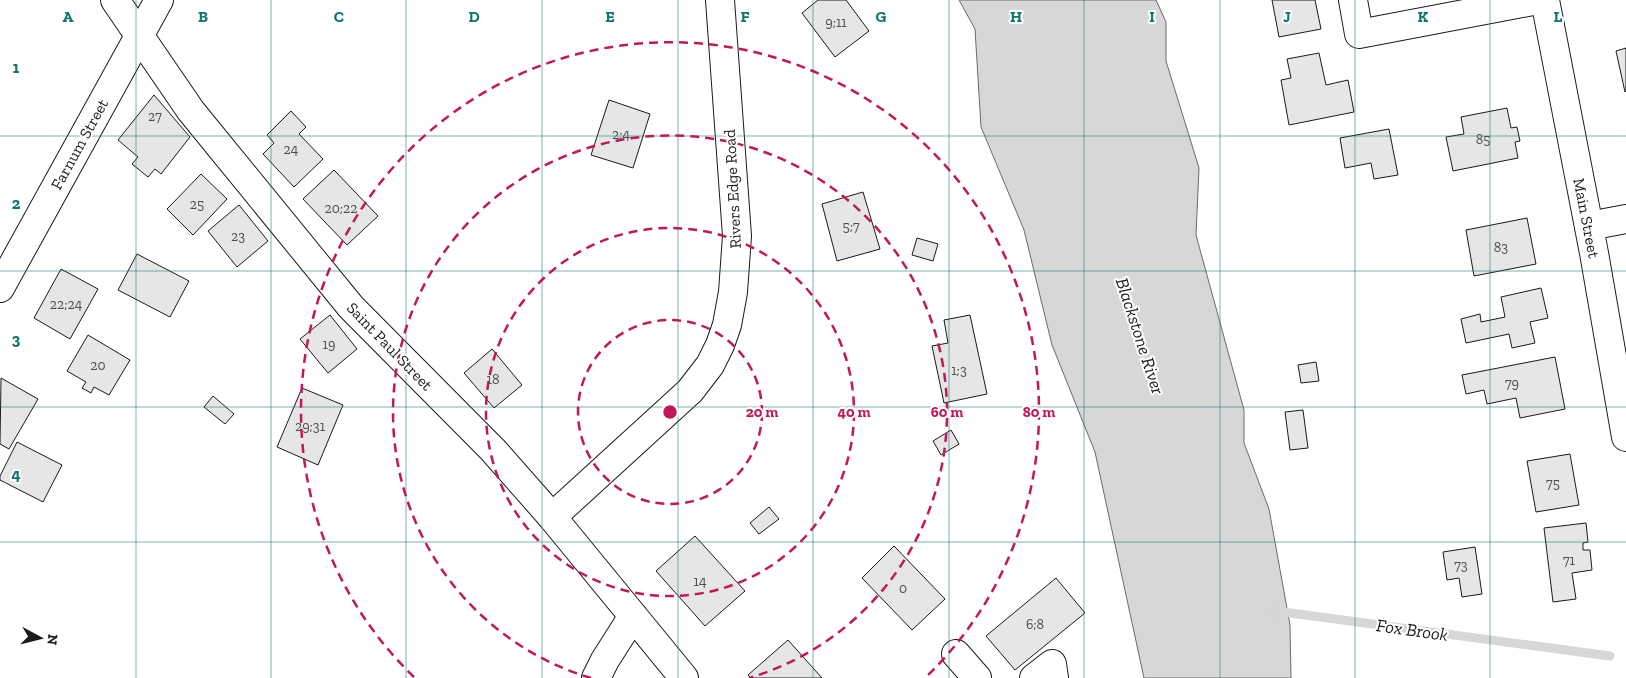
<svg xmlns="http://www.w3.org/2000/svg" width="1626" height="678" viewBox="0 0 1626 678" font-family="'Zilla Slab',serif">
	<style>
		.water { fill: #d7d7d7; stroke: #6a6a6a }
		.lines { fill: none; stroke-linecap: round; stroke-linejoin: round }
		.stream { stroke: #d7d7d7; stroke-width: 9 }
		.building { fill: #e6e6e6; stroke: #1a1a1a }
		.minor-casing { stroke: #1a1a1a; stroke-width: 30 }
		.major-casing { stroke: #1a1a1a; stroke-width: 30 }
		.minor { stroke: #fff; stroke-width: 28 }
		.major { stroke: #fff; stroke-width: 28 }
		.grid { fill: none; stroke: #0f766e; stroke-width: 1; stroke-opacity: 0.55 }
		.ring { fill: none; stroke: #c2185b; stroke-width: 2.5; stroke-dasharray: 9 6 }
		.labels { text-anchor: middle; stroke-width: 4; stroke-linejoin: round; paint-order: stroke }
		.number-label { font-size: 14px; fill: #4d4d4d }
		.street-label { font-size: 16px; fill: #1a1a1a; stroke: #fff }
		.water-label { font-size: 18px; font-style: italic; fill: #1a1a1a; stroke: #fff }
		.grid-label { font-size: 16px; text-anchor: middle; font-weight: bold; fill: #0f766e; stroke: #fff; stroke-width: 4; stroke-linejoin: round; paint-order: stroke }
		.centre { fill: #c2185b; stroke: #fff; stroke-width: 2.5 }
		.ring-label { font-size: 15px; text-anchor: middle; font-weight: bold; fill: #c2185b; stroke: #fff; stroke-width: 4; stroke-linejoin: round; paint-order: stroke }
	</style>
	<rect width="100%" height="100%" fill="#fff"/>
	<path class="water" d="M 959,0 L 1156,0 L 1166,22 L 1166,61 L 1199,168 L 1196,235 L 1244,410 L 1244,443 L 1269,509 L 1290,625 L 1291,678 L 1144,678 L 1095,452 L 1052,345 L 1024,230 L 981,127 L 975,29 Z"/>
	<g class="lines">
		<path class="stream" d="M 1276,611 L 1610,656"/>
	</g>
	<g class="building">
		<path d="M 818,0 L 846,0 L 869,31 L 835,57 L 802,13 Z"/>
		<path d="M 1272,0 L 1315,0 L 1321,29 L 1279,37 Z"/>
		<path d="M 1626,48 L 1626,91 L 1625,92 L 1616,51 Z"/>
		<path d="M 1319,53 L 1326,85 L 1348,80 L 1354,112 L 1289,125 L 1281,80 L 1291,78 L 1287,59 Z"/>
		<path d="M 154,95 L 190,137 L 161,174 L 155,169 L 148,177 L 132,164 L 138,157 L 118,140 Z"/>
		<path d="M 609,100 L 650,114 L 633,168 L 591,155 Z"/>
		<path d="M 1507,108 L 1511,128 L 1517,127 L 1520,141 L 1515,142 L 1518,158 L 1453,171 L 1446,137 L 1464,134 L 1461,117 Z"/>
		<path d="M 291,111 L 306,127 L 299,134 L 323,159 L 294,187 L 263,154 L 274,143 L 267,135 Z"/>
		<path d="M 1389,129 L 1398,175 L 1374,179 L 1371,163 L 1345,168 L 1340,138 Z"/>
		<path d="M 334,170 L 378,216 L 347,245 L 303,199 Z"/>
		<path d="M 201,174 L 227,199 L 193,235 L 167,209 Z"/>
		<path d="M 863,192 L 880,249 L 837,261 L 822,204 Z"/>
		<path d="M 239,205 L 268,241 L 237,267 L 208,231 Z"/>
		<path d="M 1527,218 L 1536,264 L 1474,276 L 1466,230 Z"/>
		<path d="M 917,238 L 938,244 L 933,261 L 912,255 Z"/>
		<path d="M 137,254 L 189,281 L 170,317 L 118,290 Z"/>
		<path d="M 61,269 L 98,289 L 70,339 L 34,318 Z"/>
		<path d="M 1541,288 L 1548,318 L 1530,322 L 1535,343 L 1512,348 L 1509,334 L 1466,343 L 1461,319 L 1480,314 L 1481,322 L 1505,317 L 1501,297 Z"/>
		<path d="M 330,315 L 357,349 L 328,373 L 300,339 Z"/>
		<path d="M 970,315 L 987,394 L 944,403 L 932,346 L 948,343 L 944,320 Z"/>
		<path d="M 88,335 L 130,360 L 109,395 L 94,387 L 91,393 L 82,388 L 86,382 L 67,371 Z"/>
		<path d="M 492,349 L 522,385 L 494,408 L 464,373 Z"/>
		<path d="M 1555,357 L 1565,409 L 1520,418 L 1516,398 L 1487,404 L 1484,390 L 1466,394 L 1462,375 Z"/>
		<path d="M 1316,362 L 1319,381 L 1301,383 L 1298,365 Z"/>
		<path d="M 1,378 L 38,399 L 9,449 L 0,444 Z"/>
		<path d="M 302,388 L 343,405 L 318,465 L 277,447 Z"/>
		<path d="M 213,396 L 234,414 L 225,424 L 204,407 Z"/>
		<path d="M 1303,410 L 1308,448 L 1290,450 L 1285,412 Z"/>
		<path d="M 951,430 L 959,444 L 941,455 L 933,441 Z"/>
		<path d="M 17,442 L 62,465 L 43,502 L 0,480 L 0,476 Z"/>
		<path d="M 1570,454 L 1579,505 L 1536,512 L 1527,461 Z"/>
		<path d="M 769,507 L 779,519 L 759,534 L 750,523 Z"/>
		<path d="M 1586,523 L 1588,542 L 1583,543 L 1583,550 L 1590,550 L 1592,570 L 1572,573 L 1576,599 L 1553,602 L 1544,528 Z"/>
		<path d="M 695,536 L 745,591 L 705,626 L 656,571 Z"/>
		<path d="M 894,546 L 945,599 L 912,630 L 862,578 Z"/>
		<path d="M 1475,547 L 1482,594 L 1462,597 L 1459,578 L 1447,580 L 1443,552 Z"/>
		<path d="M 1056,578 L 1085,613 L 1015,670 L 986,636 Z"/>
		<path d="M 788,640 L 822,678 L 751,678 L 748,675 Z"/>
	</g>
	<g class="lines">
		<g class="minor-casing">
			<g id="minor">
				<path d="M 1353,0 L 1359,34 L 1538,0"/>
				<path d="M 1589,226 L 1626,219"/>
				<path d="M 0,288 L 159,0"/>
				<path d="M 552,517 L 690,391 L 710,365 L 720,345 L 727,325 L 733,292 L 737,236 L 720,0"/>
				<path d="M 956,654 L 977,678"/>
				<path d="M 596,678 L 605,660 L 633,616"/>
				<path d="M 1034,678 L 1052,664 L 1054,678"/>
			</g>
		</g>
		<g class="major-casing">
			<g id="major">
				<path d="M 115,0 L 191,111 L 351,307 L 493,450 L 552,517 L 684,678"/>
				<path d="M 1545,0 L 1594,253 L 1626,437"/>
			</g>
		</g>
		<use href="#minor" class="minor"/>
		<use href="#major" class="major"/>
	</g>
	<path class="grid" d="M 136,0 L 136,678M 271,0 L 271,678M 406,0 L 406,678M 542,0 L 542,678M 678,0 L 678,678M 813,0 L 813,678M 949,0 L 949,678M 1084,0 L 1084,678M 1220,0 L 1220,678M 1355,0 L 1355,678M 1490,0 L 1490,678M 0,136 L 1626,136M 0,271 L 1626,271M 0,407 L 1626,407M 0,542 L 1626,542"/>
	<g class="ring">
		<circle cx="670" cy="412" r="92"/>
		<circle cx="670" cy="412" r="184"/>
		<path d="M591 678A277 277 0 1 1 749 678"/>
		<path d="M414 677A369 369 0 1 1 926 677"/>
	</g>
	<g class="labels">
		<g class="number-label">
			<text x="836" y="27">9;11</text>
			<text x="155" y="121">27</text>
			<text x="621" y="139">2;4</text>
			<text x="1483" y="144">85</text>
			<text x="291" y="154">24</text>
			<text x="197" y="209">25</text>
			<text x="341" y="213">20;22</text>
			<text x="851" y="231">5;7</text>
			<text x="238" y="241">23</text>
			<text x="1501" y="252">83</text>
			<text x="66" y="309">22;24</text>
			<text x="329" y="349">19</text>
			<text x="98" y="370">20</text>
			<text x="959" y="375">1;3</text>
			<text x="493" y="384">18</text>
			<text x="1512" y="388">79</text>
			<text x="310" y="431">29;31</text>
			<text x="1553" y="488">75</text>
			<text x="1569" y="565">71</text>
			<text x="1461" y="570">73</text>
			<text x="700" y="586">14</text>
			<text x="903" y="593">0</text>
			<text x="1035" y="629">6;8</text>
		</g>
		<g class="street-label">
			<text transform="translate(79 144) rotate(-61)" y="6">Farnum Street</text>
			<text transform="translate(732 189) rotate(-93)" y="6">Rivers Edge Road</text>
			<text transform="translate(1587 218) rotate(79)" y="6">Main Street</text>
			<text transform="translate(390 346) rotate(46)" y="6">Saint Paul Street</text>
		</g>
		<g class="water-label">
			<text transform="translate(1140 336) rotate(72)" y="6">Blackstone River</text>
			<text transform="translate(1412 630) rotate(8)" y="6">Fox Brook</text>
		</g>
	</g>
	<g class="grid-label">
		<text x="68" y="22">A</text>
		<text x="203" y="22">B</text>
		<text x="339" y="22">C</text>
		<text x="474" y="22">D</text>
		<text x="610" y="22">E</text>
		<text x="745" y="22">F</text>
		<text x="881" y="22">G</text>
		<text x="1016" y="22">H</text>
		<text x="1152" y="22">I</text>
		<text x="1287" y="22">J</text>
		<text x="1423" y="22">K</text>
		<text x="1558" y="22">L</text>
		<text x="16" y="73">1</text>
		<text x="16" y="209">2</text>
		<text x="16" y="345">3</text>
		<text x="16" y="480">4</text>
	</g>
	<circle cx="670" cy="412" r="8" class="centre"/>
	<g class="ring-label">
		<text x="762" y="417">20 m</text>
		<text x="854" y="417">40 m</text>
		<text x="947" y="417">60 m</text>
		<text x="1039" y="417">80 m</text>
	</g>
	<g transform="translate(40 638) rotate(97)" stroke="#ffffff" stroke-width="4" paint-order="stroke">
	<path d="M0-4L9 19L0 12L-9 19Z" fill="#1a1a1a"/>
	<text y="-8" font-size="14" font-weight="bold" text-anchor="middle" fill="#1a1a1a">N</text>
	</g>
</svg>
